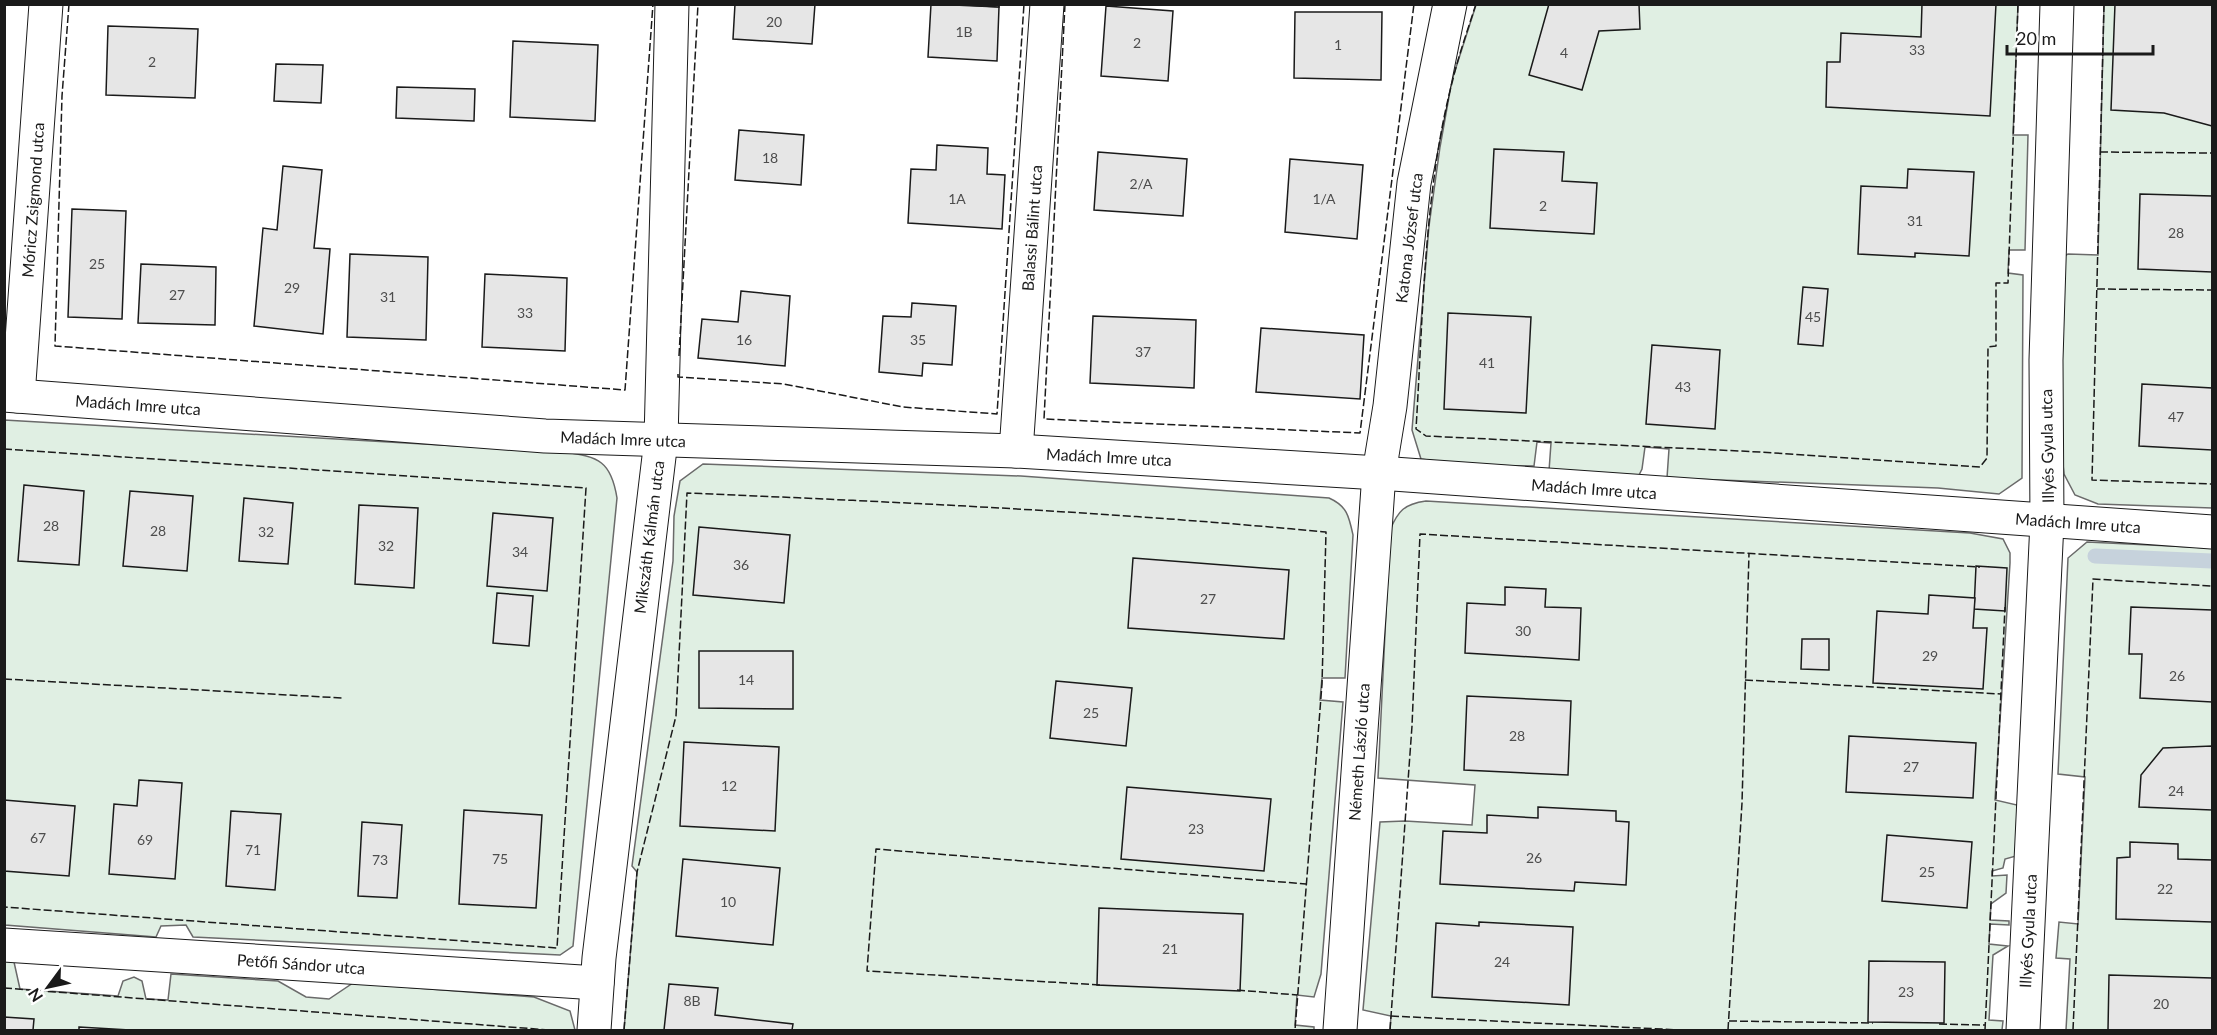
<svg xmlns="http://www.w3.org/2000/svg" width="2217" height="1035" viewBox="0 0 2217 1035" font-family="Lato,sans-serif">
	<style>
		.green { fill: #e0efe3; stroke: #6a6a6a; stroke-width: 1.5 }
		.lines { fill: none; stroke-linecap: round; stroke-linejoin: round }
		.stream { stroke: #c6d2dc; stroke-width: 15 }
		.building { fill: #e6e6e6; stroke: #1a1a1a; stroke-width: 1.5 }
		.minor-casing { stroke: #1a1a1a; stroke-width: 35 }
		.minor { stroke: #fff; stroke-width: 33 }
		.fence { stroke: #1a1a1a; stroke-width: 1.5; stroke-dasharray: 8 3; stroke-linecap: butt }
		.labels { text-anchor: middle; stroke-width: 4.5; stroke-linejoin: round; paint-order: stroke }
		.number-label { font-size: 14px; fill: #4d4d4d }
		.street-label { font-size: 16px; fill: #1a1a1a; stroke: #fff }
	</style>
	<rect width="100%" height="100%" fill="#fff"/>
	<g class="green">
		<path d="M 1476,5 L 2018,5 L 2013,135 L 2028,135 L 2025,250 L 2009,250 L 2008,273 L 2023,275 L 2022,478 L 1999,494 L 1938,488 L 1667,478 L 1669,449 L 1645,447 L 1642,469 L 1638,477 L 1549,471 L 1551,443 L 1537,442 L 1534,466 L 1463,465 L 1421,459 L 1412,430 L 1429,226 L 1440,147 L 1452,80 Z"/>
		<path d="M 2104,5 L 2212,5 L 2212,508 L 2098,504 L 2075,495 L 2064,474 L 2061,445 L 2062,258 L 2068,254 L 2098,255 Z"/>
		<path d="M 4,420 L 564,452 C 599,457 611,461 617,498 L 573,946 L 560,955 L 193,937 L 186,925 L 161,926 L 156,937 L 5,925 Z"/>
		<path d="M 703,464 L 1021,476 L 1329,498 C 1347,506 1349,516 1353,535 L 1345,678 L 1322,678 L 1320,700 L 1343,702 L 1321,974 L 1314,997 L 1297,995 L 1295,1025 L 1314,1027 L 1314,1030 L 624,1030 L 637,872 L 632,866 L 673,561 L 674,516 L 680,481 Z"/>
		<path d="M 1426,501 L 1970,533 L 2003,539 L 2010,553 L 2010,563 L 1995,800 L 2017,805 L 2016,856 L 2005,859 L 2003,868 L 1992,871 L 1992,876 L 2007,875 L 2006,893 L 1991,904 L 1990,920 L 2009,921 L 2009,925 L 1990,924 L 1989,944 L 2008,946 L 1993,955 L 1989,1020 L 2003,1021 L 2002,1030 L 1390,1030 L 1391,1016 L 1363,1010 L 1380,822 L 1405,821 L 1472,825 L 1475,785 L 1378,778 L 1390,530 C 1398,511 1404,504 1426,501 Z"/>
		<path d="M 2087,542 L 2212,548 L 2212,1030 L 2066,1030 L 2070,959 L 2056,958 L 2059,922 L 2078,924 L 2085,777 L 2058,774 L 2068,558 Z"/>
		<path d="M 4,961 L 14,962 L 20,989 L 118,996 L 123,981 L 134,977 L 142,981 L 146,999 L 168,1000 L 171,974 L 278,981 L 306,997 L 329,999 L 353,983 L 534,997 L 570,1011 L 575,1030 L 5,1030 Z"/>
	</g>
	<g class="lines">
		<path class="stream" d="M 2095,556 L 2212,561"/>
	</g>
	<g class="building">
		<path d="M 735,4 L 815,4 L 812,44 L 733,39 Z"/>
		<path d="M 931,4 L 999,7 L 997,61 L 928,57 Z"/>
		<path d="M 948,4 L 999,4 L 999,7 Z"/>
		<path d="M 1549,4 L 1639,4 L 1640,29 L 1599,31 L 1582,90 L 1529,75 Z"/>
		<path d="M 1922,4 L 1996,4 L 1990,116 L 1826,107 L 1827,62 L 1840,62 L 1841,33 L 1921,37 Z"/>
		<path d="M 2115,4 L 2212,4 L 2212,126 L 2164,113 L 2111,110 Z"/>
		<path d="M 1106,6 L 1173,11 L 1168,81 L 1101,76 Z"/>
		<path d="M 1295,12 L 1382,12 L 1381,80 L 1294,78 Z"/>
		<path d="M 108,26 L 198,29 L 195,98 L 106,95 Z"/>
		<path d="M 513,41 L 598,45 L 595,121 L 510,117 Z"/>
		<path d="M 276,64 L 323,65 L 321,103 L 274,101 Z"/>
		<path d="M 397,87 L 475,89 L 474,121 L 396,118 Z"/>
		<path d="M 739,130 L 804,135 L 801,185 L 735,180 Z"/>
		<path d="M 937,145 L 988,148 L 987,174 L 1005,175 L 1002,229 L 908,223 L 911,169 L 936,170 Z"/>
		<path d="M 1494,149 L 1564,152 L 1562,181 L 1597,183 L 1594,234 L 1490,228 Z"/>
		<path d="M 1098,152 L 1187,159 L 1183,216 L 1094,210 Z"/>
		<path d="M 1290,159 L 1363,165 L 1357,239 L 1285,232 Z"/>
		<path d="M 283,166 L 322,170 L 314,248 L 330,249 L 323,334 L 254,326 L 263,228 L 277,230 Z"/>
		<path d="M 1908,169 L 1974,172 L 1969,256 L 1915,253 L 1915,257 L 1858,254 L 1861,186 L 1907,188 Z"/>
		<path d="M 2140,194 L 2212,196 L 2212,272 L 2138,269 Z"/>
		<path d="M 72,209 L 126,211 L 122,319 L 68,317 Z"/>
		<path d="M 350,254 L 428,257 L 426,340 L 347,337 Z"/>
		<path d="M 141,264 L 216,267 L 215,325 L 138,323 Z"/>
		<path d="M 485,274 L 567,278 L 565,351 L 482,347 Z"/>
		<path d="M 1803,287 L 1828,289 L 1823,346 L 1798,344 Z"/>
		<path d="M 741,291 L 790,296 L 785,366 L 698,358 L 702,319 L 738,322 Z"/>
		<path d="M 912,303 L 956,306 L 952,365 L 923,363 L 922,376 L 879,372 L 883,316 L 911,317 Z"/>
		<path d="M 1448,313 L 1531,317 L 1526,413 L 1444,409 Z"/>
		<path d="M 1093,316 L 1196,320 L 1194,388 L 1090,383 Z"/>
		<path d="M 1261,328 L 1364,335 L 1360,399 L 1256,392 Z"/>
		<path d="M 1652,345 L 1720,350 L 1715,429 L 1646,424 Z"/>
		<path d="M 2142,384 L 2212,388 L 2212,450 L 2139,446 Z"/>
		<path d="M 24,485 L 84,491 L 79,565 L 18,561 Z"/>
		<path d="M 130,491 L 193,496 L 187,571 L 123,566 Z"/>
		<path d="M 244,498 L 293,503 L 288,564 L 239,561 Z"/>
		<path d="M 359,505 L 418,508 L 414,588 L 355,584 Z"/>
		<path d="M 493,513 L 553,518 L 547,591 L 487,586 Z"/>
		<path d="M 699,527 L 790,535 L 784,603 L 693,595 Z"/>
		<path d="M 1133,558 L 1289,570 L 1284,639 L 1128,628 Z"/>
		<path d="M 1976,566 L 2007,568 L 2005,611 L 1974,609 Z"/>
		<path d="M 1505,587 L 1546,589 L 1545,607 L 1581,608 L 1579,660 L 1465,653 L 1467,603 L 1505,605 Z"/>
		<path d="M 497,593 L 533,596 L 529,646 L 493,643 Z"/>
		<path d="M 1929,595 L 1975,598 L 1973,628 L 1987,628 L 1983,689 L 1873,683 L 1877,611 L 1928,614 Z"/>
		<path d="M 2131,607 L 2212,610 L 2212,702 L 2140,698 L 2142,654 L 2129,654 Z"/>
		<path d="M 1802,639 L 1829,639 L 1829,670 L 1801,669 Z"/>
		<path d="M 699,651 L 793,651 L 793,709 L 699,708 Z"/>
		<path d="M 1056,681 L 1132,688 L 1126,746 L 1050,738 Z"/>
		<path d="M 1467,696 L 1571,701 L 1568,775 L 1464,770 Z"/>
		<path d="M 1849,736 L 1976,743 L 1973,798 L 1846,792 Z"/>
		<path d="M 684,742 L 779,747 L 775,831 L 680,826 Z"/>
		<path d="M 2212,746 L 2212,810 L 2139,807 L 2141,775 L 2163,748 Z"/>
		<path d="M 139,780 L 182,783 L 175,879 L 109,874 L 114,804 L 137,806 Z"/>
		<path d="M 1127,787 L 1271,799 L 1264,871 L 1121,859 Z"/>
		<path d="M 4,800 L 75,806 L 69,876 L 4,871 Z"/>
		<path d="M 1538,807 L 1616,811 L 1616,821 L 1629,822 L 1626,885 L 1575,882 L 1574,891 L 1440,884 L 1443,831 L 1487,833 L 1487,815 L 1538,818 Z"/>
		<path d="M 464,810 L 542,815 L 536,908 L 459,904 Z"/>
		<path d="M 231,811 L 281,814 L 275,890 L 226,886 Z"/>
		<path d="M 362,822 L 402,825 L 397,898 L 358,896 Z"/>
		<path d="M 1887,835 L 1972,842 L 1967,908 L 1882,901 Z"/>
		<path d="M 2130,842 L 2178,844 L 2178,859 L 2212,860 L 2212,922 L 2116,919 L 2117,858 L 2130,857 Z"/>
		<path d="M 683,859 L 780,868 L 773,945 L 676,936 Z"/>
		<path d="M 1099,908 L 1243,914 L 1240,991 L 1097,985 Z"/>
		<path d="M 1479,922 L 1573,927 L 1569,1005 L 1432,997 L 1436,923 L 1479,926 Z"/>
		<path d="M 1869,961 L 1945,962 L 1944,1023 L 1868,1022 Z"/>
		<path d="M 2109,975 L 2212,978 L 2212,1030 L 2108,1030 Z"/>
		<path d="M 669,984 L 718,988 L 715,1015 L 793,1024 L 792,1030 L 664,1030 Z"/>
		<path d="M 4,1017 L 34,1019 L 33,1030 L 4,1030 Z"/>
		<path d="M 79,1027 L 130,1030 L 79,1030 Z"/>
	</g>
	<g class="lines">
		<g class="minor-casing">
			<g id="minor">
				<path d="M 4,395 L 545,436 L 1016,451 L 1379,473 L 2212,532"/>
				<path d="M 18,396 L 46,4"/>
				<path d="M 1016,451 L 1047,4"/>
				<path d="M 4,945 L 597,983"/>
				<path d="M 594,1030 L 599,958 L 661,440 L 672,4"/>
				<path d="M 1340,1030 L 1379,473 L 1390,406 L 1414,183 L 1450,4"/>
				<path d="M 2023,1030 L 2047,522 L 2046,360 L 2057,4"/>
			</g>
		</g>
		<use href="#minor" class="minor"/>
		<g class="fence">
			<path d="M 69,4 L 62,96 L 55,346 L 625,390 L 653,4"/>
			<path d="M 1065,4 L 1044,419 L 1360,433 L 1414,4"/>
			<path d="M 1476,4 C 1468,29 1459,54 1453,79 C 1424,188 1423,317 1416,429 L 1426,436 L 1760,452 L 1980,467 L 1987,458 L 1988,347 L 1996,346 L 1996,283 L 2008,283 L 2018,4"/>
			<path d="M 2104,4 L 2092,480 L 2212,484"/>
			<path d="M 2100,152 L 2212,153"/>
			<path d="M 2097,289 L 2212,290"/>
			<path d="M 679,356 L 698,4"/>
			<path d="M 678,374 L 678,377 L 784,384 L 903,407 L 997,414 L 1024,4"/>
			<path d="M 4,449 L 586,488 L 557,948 L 4,907"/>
			<path d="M 4,679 L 342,698"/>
			<path d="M 1745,680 L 2001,694"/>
			<path d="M 1100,985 L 867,971 L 876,849 L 1306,884"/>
			<path d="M 4,988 L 549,1030"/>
			<path d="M 1237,990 L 1297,995"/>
			<path d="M 1391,1016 L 1681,1030"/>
			<path d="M 1729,1021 L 1873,1023"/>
			<path d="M 1939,1024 L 1985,1025"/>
			<path d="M 624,1030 L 637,872 L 676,716 L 687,493 C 900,502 1113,512 1326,532 L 1322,684 L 1295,1030"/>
			<path d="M 1390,1030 L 1412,726 L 1420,534 L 1980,567"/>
			<path d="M 1728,1030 L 1742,803 L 1749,553"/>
			<path d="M 1985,1030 L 2005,607"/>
			<path d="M 2073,1030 L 2093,579 L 2212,586"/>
		</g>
	</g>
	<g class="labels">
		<g class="number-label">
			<text x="774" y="27">20</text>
			<text x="964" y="37">1B</text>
			<text x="1137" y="48">2</text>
			<text x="1338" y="50">1</text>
			<text x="1917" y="55">33</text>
			<text x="1564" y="58">4</text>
			<text x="152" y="67">2</text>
			<text x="770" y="163">18</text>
			<text x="1141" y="189">2/A</text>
			<text x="957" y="204">1A</text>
			<text x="1324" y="204">1/A</text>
			<text x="1543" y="211">2</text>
			<text x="1915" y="226">31</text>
			<text x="2176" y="238">28</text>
			<text x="97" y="269">25</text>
			<text x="292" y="293">29</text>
			<text x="177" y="300">27</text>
			<text x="388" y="302">31</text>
			<text x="525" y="318">33</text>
			<text x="1813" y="322">45</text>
			<text x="744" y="345">16</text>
			<text x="918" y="345">35</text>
			<text x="1143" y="357">37</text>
			<text x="1487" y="368">41</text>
			<text x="1683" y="392">43</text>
			<text x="2176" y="422">47</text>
			<text x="51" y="531">28</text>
			<text x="158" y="536">28</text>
			<text x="266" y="537">32</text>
			<text x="386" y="551">32</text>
			<text x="520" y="557">34</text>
			<text x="741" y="570">36</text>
			<text x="1208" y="604">27</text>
			<text x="1523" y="636">30</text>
			<text x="1930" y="661">29</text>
			<text x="2177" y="681">26</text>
			<text x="746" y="685">14</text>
			<text x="1091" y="718">25</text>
			<text x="1517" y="741">28</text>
			<text x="1911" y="772">27</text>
			<text x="729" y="791">12</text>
			<text x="2176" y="796">24</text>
			<text x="1196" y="834">23</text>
			<text x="38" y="843">67</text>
			<text x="145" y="845">69</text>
			<text x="253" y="855">71</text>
			<text x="1534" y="863">26</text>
			<text x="500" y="864">75</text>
			<text x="380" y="865">73</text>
			<text x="1927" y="877">25</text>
			<text x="2165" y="894">22</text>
			<text x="728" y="907">10</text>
			<text x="1170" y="954">21</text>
			<text x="1502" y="967">24</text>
			<text x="1906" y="997">23</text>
			<text x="692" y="1006">8B</text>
			<text x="2161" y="1009">20</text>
		</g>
		<g class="street-label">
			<text transform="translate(33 200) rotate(-86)" y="6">Móricz Zsigmond utca</text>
			<text transform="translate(1032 228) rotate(-86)" y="6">Balassi Bálint utca</text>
			<text transform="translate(1409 238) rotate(-83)" y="6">Katona József utca</text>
			<text transform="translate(138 405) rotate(4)" y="6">Madách Imre utca</text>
			<text transform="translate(623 439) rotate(2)" y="6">Madách Imre utca</text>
			<text transform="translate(2047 446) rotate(-91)" y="6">Illyés Gyula utca</text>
			<text transform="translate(1109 457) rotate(3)" y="6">Madách Imre utca</text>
			<text transform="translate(1594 489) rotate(4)" y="6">Madách Imre utca</text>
			<text transform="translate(2078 523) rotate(4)" y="6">Madách Imre utca</text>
			<text transform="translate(649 537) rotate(-83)" y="6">Mikszáth Kálmán utca</text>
			<text transform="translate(1359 752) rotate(-86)" y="6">Németh László utca</text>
			<text transform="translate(2028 931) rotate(-87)" y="6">Illyés Gyula utca</text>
			<text transform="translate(301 964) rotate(4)" y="6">Petőfi Sándor utca</text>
		</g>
	</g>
	<rect width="2217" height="1035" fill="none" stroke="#1a1a1a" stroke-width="12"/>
	<g transform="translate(48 987) rotate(237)" stroke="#ffffff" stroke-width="4.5" paint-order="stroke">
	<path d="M0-4.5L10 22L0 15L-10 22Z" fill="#1a1a1a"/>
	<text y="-9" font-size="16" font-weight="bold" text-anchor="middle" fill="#1a1a1a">N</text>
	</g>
	<path d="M2007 45v9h146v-9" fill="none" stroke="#1a1a1a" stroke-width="3"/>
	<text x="2016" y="45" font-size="18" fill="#1a1a1a" stroke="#ffffff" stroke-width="4.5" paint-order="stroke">20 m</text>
</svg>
